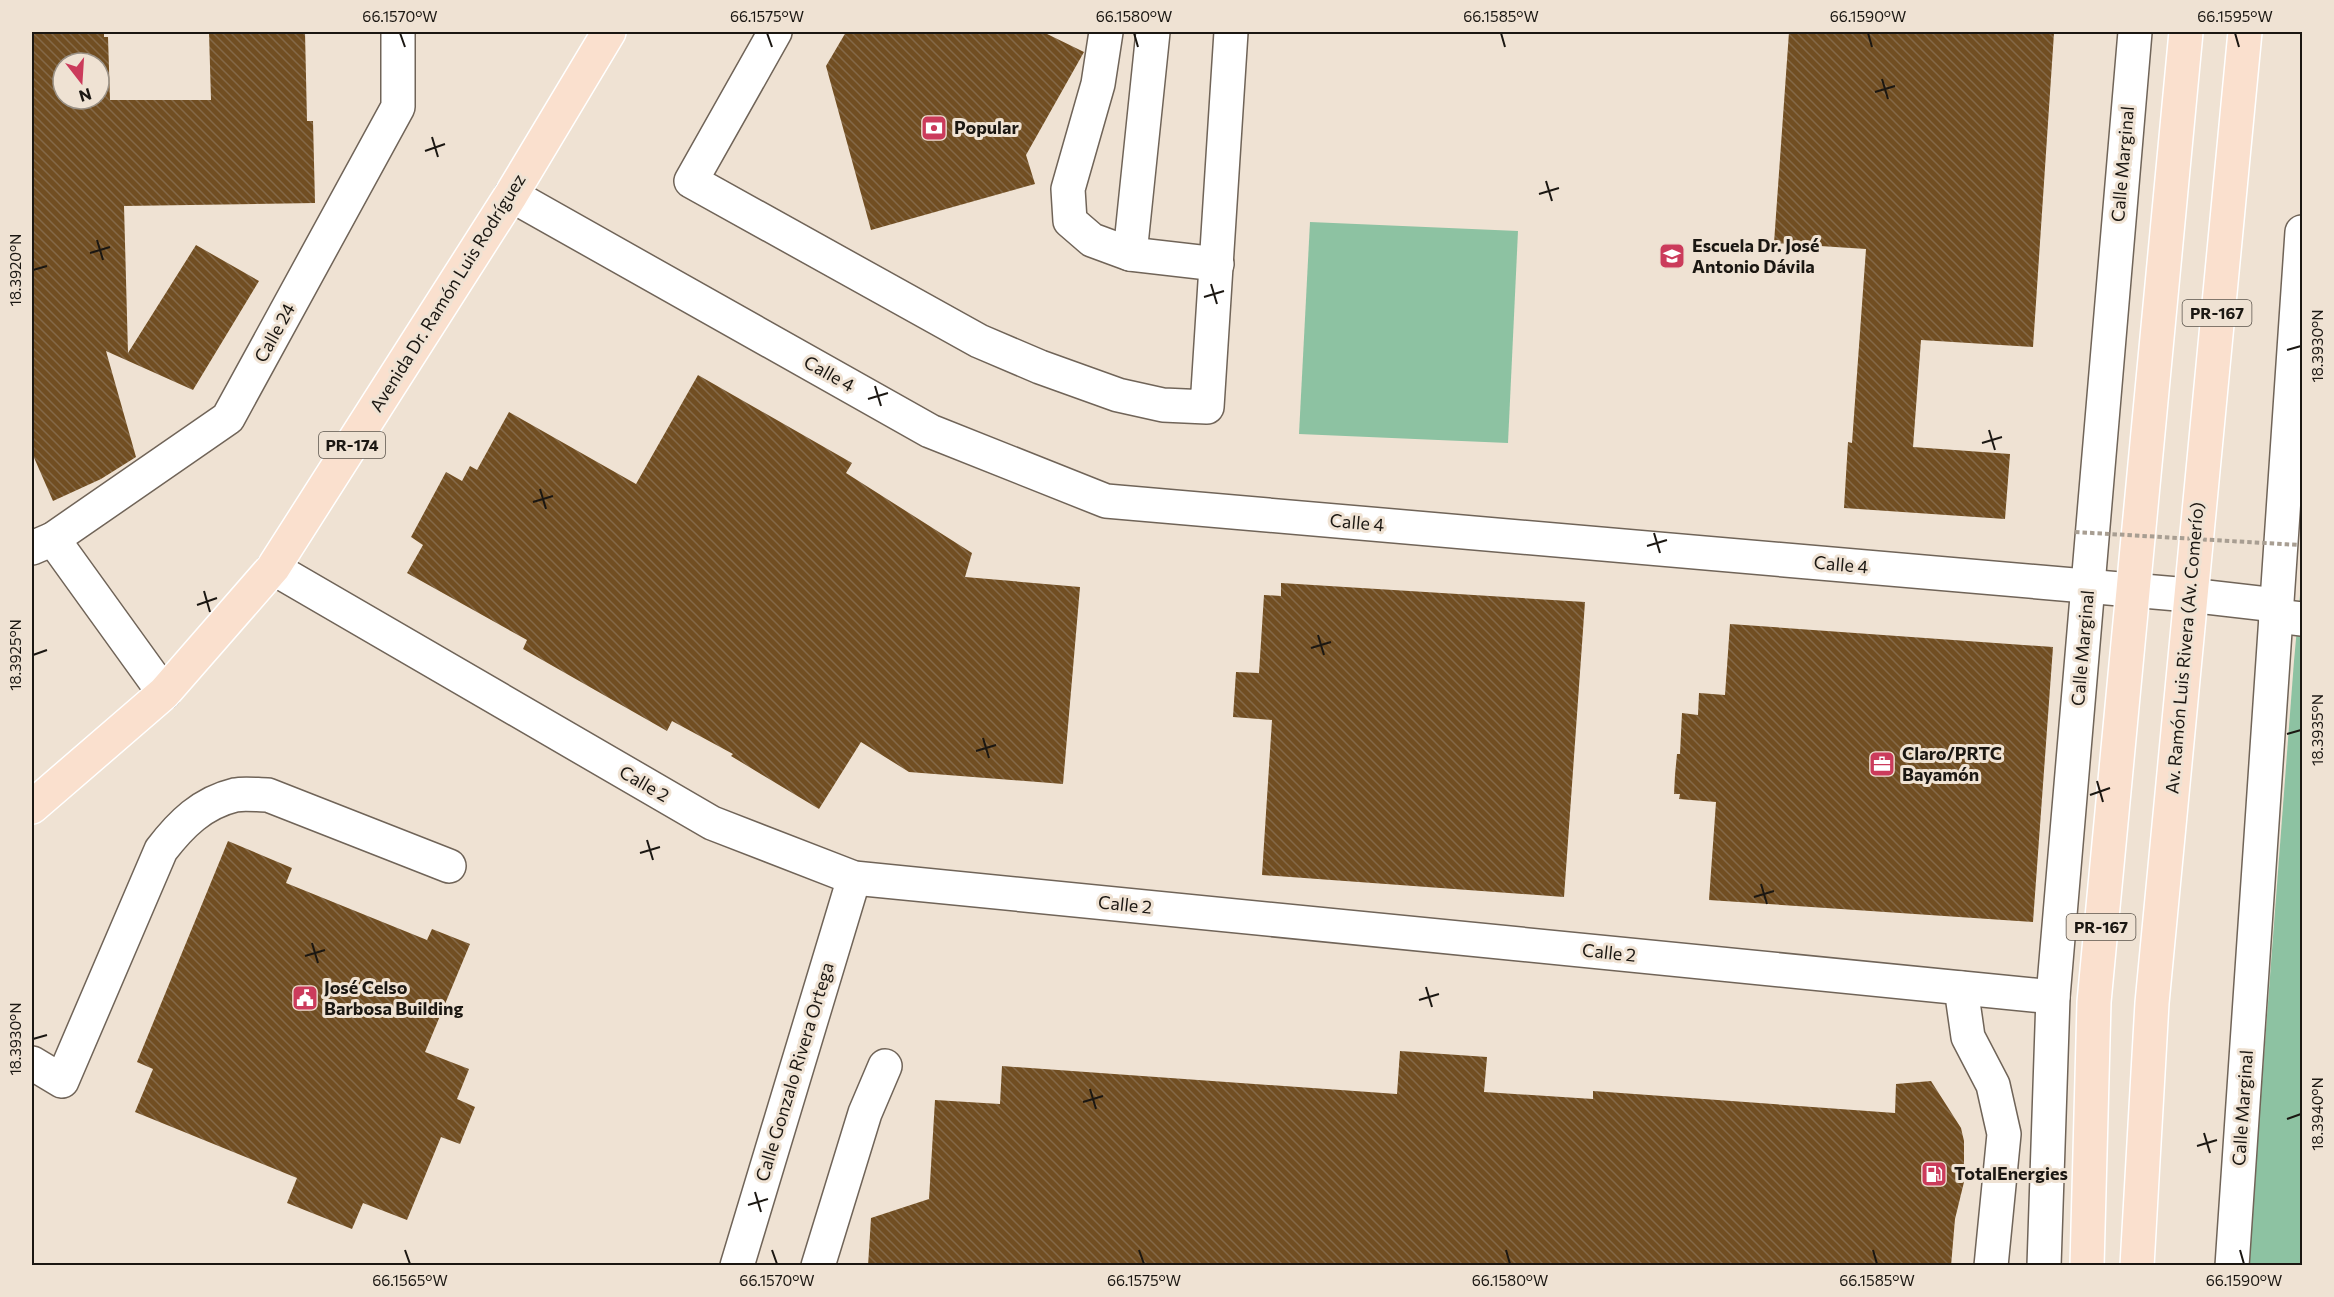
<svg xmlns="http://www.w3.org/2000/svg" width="2334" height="1297" viewBox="0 0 2334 1297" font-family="Commissioner,sans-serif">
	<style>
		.park { fill: #8dc2a2 }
		.building { fill: url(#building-back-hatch); fill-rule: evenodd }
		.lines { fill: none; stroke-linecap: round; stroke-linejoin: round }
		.minor-casing { stroke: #706458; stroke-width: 36 }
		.major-casing { stroke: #fff; stroke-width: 36 }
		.minor { stroke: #fff; stroke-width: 33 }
		.major { stroke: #fae0ce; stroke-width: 33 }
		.path-bridge { stroke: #a89e92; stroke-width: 4; stroke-dasharray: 4.5 3; stroke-linecap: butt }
		.ticks { fill: none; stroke: #1b1712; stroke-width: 2 }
		.labels { text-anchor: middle; stroke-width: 6; stroke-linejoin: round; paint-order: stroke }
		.shield { fill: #efe2d3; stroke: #5b544c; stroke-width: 1.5 }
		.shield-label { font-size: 16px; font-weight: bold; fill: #1b1712 }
		.poi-label { font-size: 18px; font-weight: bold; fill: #1b1712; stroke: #efe2d3; text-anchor: start }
		.street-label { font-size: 18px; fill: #1b1712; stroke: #efe2d3 }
		.neatline { fill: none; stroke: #1b1712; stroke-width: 2 }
		.ticks-label { font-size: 15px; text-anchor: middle; fill: #1b1712 }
	</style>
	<defs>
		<pattern id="building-back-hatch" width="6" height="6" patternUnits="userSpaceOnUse" patternTransform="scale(1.5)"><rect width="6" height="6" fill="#714e22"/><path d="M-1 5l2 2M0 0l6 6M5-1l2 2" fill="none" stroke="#846948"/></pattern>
	</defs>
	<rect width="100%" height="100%" fill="#efe2d3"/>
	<g class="park">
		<path d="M 1310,222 L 1518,231 L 1508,443 L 1299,434 Z"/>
		<path d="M 2302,573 L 2302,1265 L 2248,1266 L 2294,661 Z"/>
	</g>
	<g class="building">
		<path d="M 32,32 L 104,32 L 104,37 L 108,37 L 110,100 L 211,100 L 209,32 L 305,32 L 307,121 L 313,121 L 315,203 L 124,206 L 128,353 L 196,245 L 259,281 L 193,390 L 106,351 L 136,457 L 101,479 L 53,501 L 32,453 ZM 63,63 L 99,63 L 99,99 L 63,99 Z"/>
		<path d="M 846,32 L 1043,32 L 1084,52 L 1026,155 L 1035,184 L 871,230 L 826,66 Z"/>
		<path d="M 1789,32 L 2051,32 L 2054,33 L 2033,347 L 1921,340 L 1913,447 L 2010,454 L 2005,519 L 1844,508 L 1848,442 L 1852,443 L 1866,249 L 1774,243 Z"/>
		<path d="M 698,375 L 852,463 L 846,473 L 972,553 L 965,577 L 1080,587 L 1063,784 L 909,772 L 861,742 L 819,809 L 731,756 L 733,754 L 672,721 L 667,731 L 523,649 L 527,640 L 407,573 L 423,545 L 411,537 L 446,472 L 462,481 L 470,466 L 477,470 L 509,412 L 636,484 Z"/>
		<path d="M 1281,583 L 1585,602 L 1564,897 L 1262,875 L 1272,720 L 1233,717 L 1236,672 L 1259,673 L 1264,595 L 1281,596 Z"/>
		<path d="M 1730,624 L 2053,647 L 2033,922 L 1709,900 L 1716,802 L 1679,799 L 1680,794 L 1674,794 L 1675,775 L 1677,754 L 1680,754 L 1682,713 L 1698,715 L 1699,693 L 1725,695 Z"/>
		<path d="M 228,841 L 292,868 L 286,883 L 427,940 L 432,929 L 470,944 L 425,1052 L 469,1069 L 457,1099 L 475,1107 L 460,1144 L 441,1137 L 407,1220 L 363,1203 L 352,1229 L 287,1203 L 297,1178 L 135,1112 L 153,1069 L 137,1062 Z"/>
		<path d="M 1400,1051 L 1487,1057 L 1484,1092 L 1593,1099 L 1593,1091 L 1895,1113 L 1896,1084 L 1931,1081 L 1961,1128 L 1964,1141 L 1964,1182 L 1955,1219 L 1951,1266 L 868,1266 L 871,1218 L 929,1199 L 935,1100 L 1000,1104 L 1002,1066 L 1397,1094 Z"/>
	</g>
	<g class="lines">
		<g class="minor-casing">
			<g id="minor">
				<path d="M 775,32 L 691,181 L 979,341 L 1040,367 L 1118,395 L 1163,405 L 1207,407 L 1231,32"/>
				<path d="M 1106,32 L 1098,84 L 1068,189 L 1070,221 L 1092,240 L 1130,254 L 1217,264"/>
				<path d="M 511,195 L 930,431 L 1106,501 L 2189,595 L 2276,605"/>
				<path d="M 1130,254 L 1153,32"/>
				<path d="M 53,539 L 164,693"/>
				<path d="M 32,548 L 53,539 L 228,418 L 398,107 L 398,32"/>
				<path d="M 273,568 L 712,823 L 854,878 L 2053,997"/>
				<path d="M 2275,616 L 2302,619"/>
				<path d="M 1961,988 L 1968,1037 L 1993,1085 L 2004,1134 L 1991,1266"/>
				<path d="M 32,1063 L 62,1081 L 161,850 C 181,824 202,803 235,795 C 245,793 258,795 268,795 L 449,866"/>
				<path d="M 737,1266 L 854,878"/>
				<path d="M 818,1266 L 865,1113 L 885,1066"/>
				<path d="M 2044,1266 L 2053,997 L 2135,32"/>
				<path d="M 2232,1266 L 2302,232"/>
			</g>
		</g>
		<g class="major-casing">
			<g id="major">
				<path d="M 32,807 L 164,693 L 273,568 L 511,195 L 609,32"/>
				<path d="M 2087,1266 L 2094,1002 L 2186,32"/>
				<path d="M 2137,1266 L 2152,1003 L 2245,32"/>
			</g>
		</g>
		<use href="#minor" class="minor"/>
		<use href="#major" class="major"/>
		<path class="path-bridge" d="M 2075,532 L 2299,545"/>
	</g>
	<path class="ticks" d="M 400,33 L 405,47M 767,33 L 772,47M 1134,33 L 1138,47M 1501,33 L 1505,47M 1868,33 L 1872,47M 2235,33 L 2239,47M 1882,79 L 1888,99M 1875,92 L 1895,86M 432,137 L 438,157M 425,151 L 445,144M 1546,181 L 1552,201M 1539,194 L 1559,188M 97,240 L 103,260M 90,253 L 110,247M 33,270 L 47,266M 1211,284 L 1217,304M 1204,297 L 1224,291M 2287,350 L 2301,346M 875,386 L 881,406M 868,399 L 888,393M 1989,430 L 1995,450M 1982,443 L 2002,437M 540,489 L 546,509M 533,502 L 553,496M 1654,533 L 1660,553M 1647,546 L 1667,540M 204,591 L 210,612M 197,605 L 217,598M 1318,635 L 1324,655M 1311,648 L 1331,642M 33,655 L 47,650M 2287,734 L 2301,730M 983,738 L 989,758M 976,751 L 996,745M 2097,781 L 2103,802M 2090,795 L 2110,788M 647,840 L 653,860M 640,853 L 660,847M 1761,884 L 1767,904M 1754,897 L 1774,891M 312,943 L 318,963M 305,956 L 325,950M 1426,987 L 1432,1007M 1419,1000 L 1439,994M 33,1039 L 47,1035M 1090,1089 L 1096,1109M 1083,1102 L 1103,1096M 2287,1119 L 2301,1114M 2204,1133 L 2210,1153M 2197,1146 L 2217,1140M 755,1192 L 761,1212M 748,1205 L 768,1199M 405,1250 L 410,1264M 772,1250 L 777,1264M 1139,1250 L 1144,1264M 1506,1250 L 1510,1264M 1873,1250 L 1877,1264M 2240,1250 L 2244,1264"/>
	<defs>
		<g id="bank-square" transform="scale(1.35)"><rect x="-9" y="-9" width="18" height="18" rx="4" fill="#cb3b5b" stroke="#efe2d3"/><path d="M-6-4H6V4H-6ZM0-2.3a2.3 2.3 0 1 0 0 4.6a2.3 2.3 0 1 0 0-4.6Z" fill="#fff"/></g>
		<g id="school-square" transform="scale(1.35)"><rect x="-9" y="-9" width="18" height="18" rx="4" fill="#cb3b5b" stroke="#efe2d3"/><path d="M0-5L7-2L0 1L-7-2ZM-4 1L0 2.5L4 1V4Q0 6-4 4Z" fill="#fff"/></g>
		<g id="office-square" transform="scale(1.35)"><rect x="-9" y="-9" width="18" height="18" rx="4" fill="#cb3b5b" stroke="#efe2d3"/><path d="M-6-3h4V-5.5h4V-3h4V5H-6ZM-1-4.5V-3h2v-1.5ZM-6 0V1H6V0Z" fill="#fff"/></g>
		<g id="civic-square" transform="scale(1.35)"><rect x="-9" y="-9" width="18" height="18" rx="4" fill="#cb3b5b" stroke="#efe2d3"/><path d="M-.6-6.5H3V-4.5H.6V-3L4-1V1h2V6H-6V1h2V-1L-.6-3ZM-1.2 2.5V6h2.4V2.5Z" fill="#fff"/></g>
		<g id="fuel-square" transform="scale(1.35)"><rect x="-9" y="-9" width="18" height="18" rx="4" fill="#cb3b5b" stroke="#efe2d3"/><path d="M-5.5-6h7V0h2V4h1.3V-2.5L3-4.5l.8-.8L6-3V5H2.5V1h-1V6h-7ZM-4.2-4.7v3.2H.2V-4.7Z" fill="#fff"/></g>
	</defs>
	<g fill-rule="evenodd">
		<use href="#bank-square" x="934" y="128"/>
		<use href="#school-square" x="1672" y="256"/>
		<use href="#office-square" x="1882" y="764"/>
		<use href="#civic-square" x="305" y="998"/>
		<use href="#fuel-square" x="1934" y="1174"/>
	</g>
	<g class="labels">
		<g class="shield">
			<rect x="2182.5" y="300" width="69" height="26" rx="4.5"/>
			<rect x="319" y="432" width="66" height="26" rx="4.5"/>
			<rect x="2066.5" y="914" width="69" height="26" rx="4.5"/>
		</g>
		<g class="shield-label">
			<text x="2217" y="319">PR-167</text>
			<text x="352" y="451">PR-174</text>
			<text x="2101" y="933">PR-167</text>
		</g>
		<g class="poi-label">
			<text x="954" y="134">Popular</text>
			<text x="1692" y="252">Escuela Dr. José<tspan x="1692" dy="21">Antonio Dávila</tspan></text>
			<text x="1902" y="760">Claro/PRTC<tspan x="1902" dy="21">Bayamón</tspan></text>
			<text x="324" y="994">José Celso<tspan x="324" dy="21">Barbosa Building</tspan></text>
			<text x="1954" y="1180">TotalEnergies</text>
		</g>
		<g class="street-label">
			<text transform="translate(2123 164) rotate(-85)" y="6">Calle Marginal</text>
			<text transform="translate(448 293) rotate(-58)" y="6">Avenida Dr. Ramón Luis Rodríguez</text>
			<text transform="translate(275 333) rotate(-61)" y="6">Calle 24</text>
			<text transform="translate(829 374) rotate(29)" y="6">Calle 4</text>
			<text transform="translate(1357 523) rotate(5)" y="6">Calle 4</text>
			<text transform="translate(1841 565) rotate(5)" y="6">Calle 4</text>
			<text transform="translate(2083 648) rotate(-85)" y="6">Calle Marginal</text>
			<text transform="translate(2185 648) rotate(-85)" y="6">Av. Ramón Luis Rivera (Av. Comerío)</text>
			<text transform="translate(644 784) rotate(30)" y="6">Calle 2</text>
			<text transform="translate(1125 905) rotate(6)" y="6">Calle 2</text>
			<text transform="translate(1609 953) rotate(6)" y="6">Calle 2</text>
			<text transform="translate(795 1072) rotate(-73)" y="6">Calle Gonzalo Rivera Ortega</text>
			<text transform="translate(2243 1108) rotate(-86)" y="6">Calle Marginal</text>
		</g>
	</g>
	<rect width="2334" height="1297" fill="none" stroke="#efe2d3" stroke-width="66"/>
	<g transform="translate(81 81) rotate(163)"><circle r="28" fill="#efe2d3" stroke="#9a9186" stroke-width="1.5"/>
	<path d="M0-4.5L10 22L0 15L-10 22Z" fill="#cb3b5b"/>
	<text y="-9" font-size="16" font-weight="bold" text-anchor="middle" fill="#1b1712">N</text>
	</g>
	<rect x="33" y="33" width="2268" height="1231" class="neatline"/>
	<g class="ticks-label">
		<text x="400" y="22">66.1570°W</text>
		<text x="767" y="22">66.1575°W</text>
		<text x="1134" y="22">66.1580°W</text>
		<text x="1501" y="22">66.1585°W</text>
		<text x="1868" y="22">66.1590°W</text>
		<text x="2235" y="22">66.1595°W</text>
		<text transform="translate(16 270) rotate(-90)" y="5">18.3920°N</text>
		<text transform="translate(2318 346) rotate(-90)" y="5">18.3930°N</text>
		<text transform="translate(16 655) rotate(-90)" y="5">18.3925°N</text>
		<text transform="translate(2318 730) rotate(-90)" y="5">18.3935°N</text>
		<text transform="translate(16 1039) rotate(-90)" y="5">18.3930°N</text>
		<text transform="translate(2318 1114) rotate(-90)" y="5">18.3940°N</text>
		<text x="410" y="1286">66.1565°W</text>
		<text x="777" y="1286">66.1570°W</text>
		<text x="1144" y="1286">66.1575°W</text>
		<text x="1510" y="1286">66.1580°W</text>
		<text x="1877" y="1286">66.1585°W</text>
		<text x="2244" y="1286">66.1590°W</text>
	</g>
</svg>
